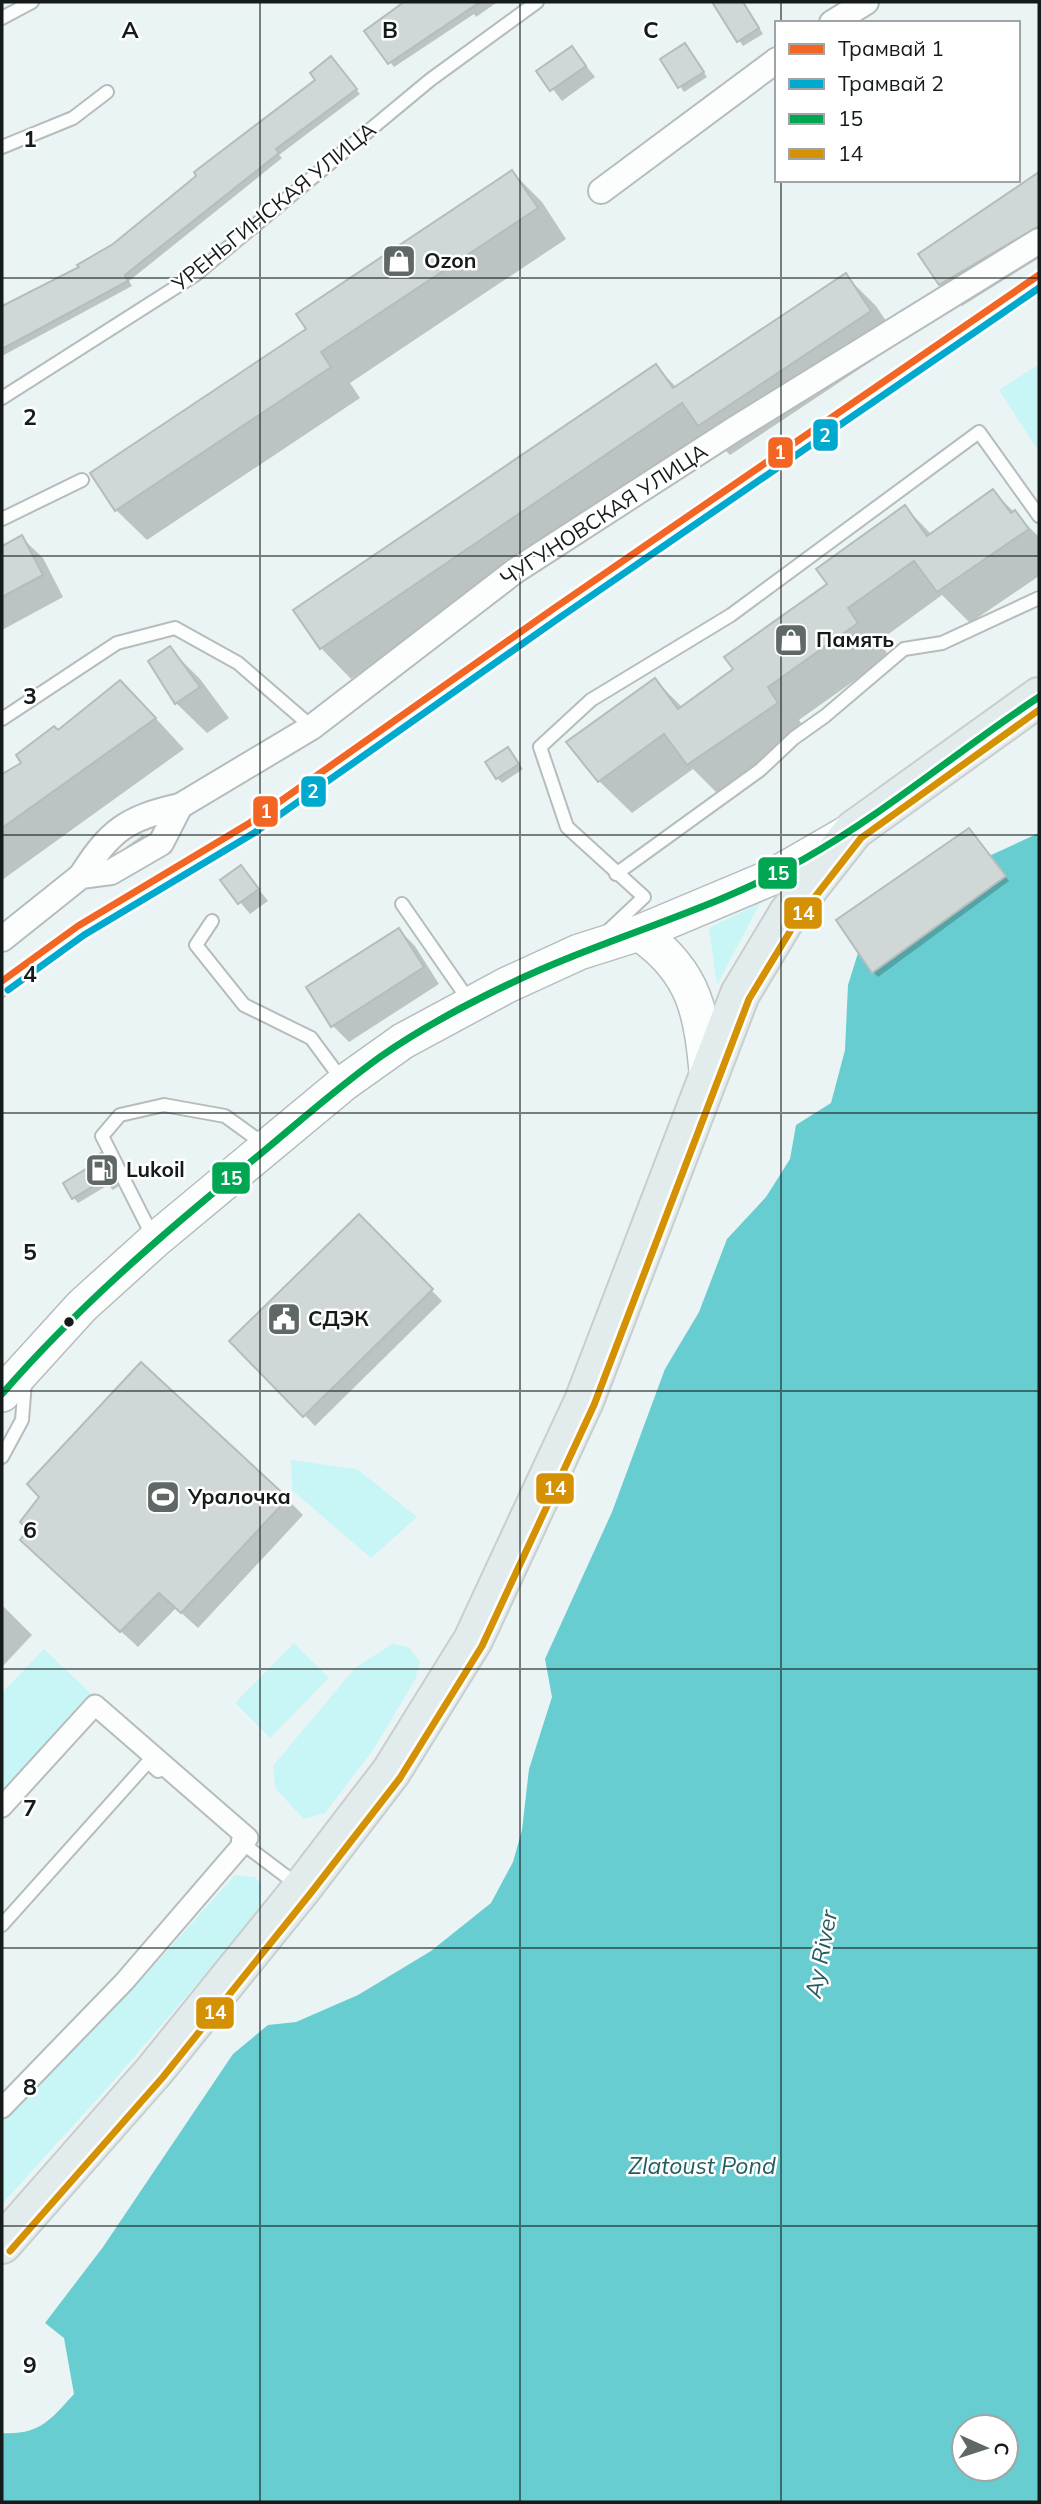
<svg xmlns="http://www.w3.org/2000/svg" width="1041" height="2504" viewBox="0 0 1041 2504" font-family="Mulish,sans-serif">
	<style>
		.green { fill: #c8f5f6 }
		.water { fill: #67cdd0; fill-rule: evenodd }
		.shadow { fill: #0003 }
		.building { fill: #d0d7d7; stroke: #b5bcbc; stroke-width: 2 }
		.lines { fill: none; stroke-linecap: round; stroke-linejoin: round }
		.service-casing { stroke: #b6bcbc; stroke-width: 16 }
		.pedestrian-casing { stroke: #b6bcbc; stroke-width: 23 }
		.minor-casing { stroke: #b6bcbc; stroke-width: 28 }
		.secondary-casing { stroke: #b6bcbc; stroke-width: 38 }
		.primary-casing { stroke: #c9cdcd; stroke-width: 42 }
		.service { stroke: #fcfdfd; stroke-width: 12 }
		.pedestrian { stroke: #fcfdfd; stroke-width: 19 }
		.minor { stroke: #fcfdfd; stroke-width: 24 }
		.secondary { stroke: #fcfdfd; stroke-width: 35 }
		.primary { stroke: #e2ecec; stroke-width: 38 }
		.tram { stroke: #c1c4c4; stroke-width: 2 }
		.bus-1-casing { stroke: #fff; stroke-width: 12 }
		.bus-2-casing { stroke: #fff; stroke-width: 12 }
		.bus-1 { stroke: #00a651; stroke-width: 7 }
		.bus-2 { stroke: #d59104; stroke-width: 7 }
		.tram-1-casing { stroke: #fff; stroke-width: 12 }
		.tram-2-casing { stroke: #fff; stroke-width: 12 }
		.tram-1 { stroke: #f26522; stroke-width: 7 }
		.tram-2 { stroke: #00a9ce; stroke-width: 7 }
		.grid { fill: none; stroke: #151b1b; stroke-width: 2; stroke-opacity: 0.55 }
		.bus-dot { fill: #151b1b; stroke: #fff; stroke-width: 2.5 }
		.labels { text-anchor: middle; stroke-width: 5; stroke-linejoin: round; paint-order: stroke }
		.street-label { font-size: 21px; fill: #151b1b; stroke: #fff }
		.poi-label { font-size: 21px; font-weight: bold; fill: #151b1b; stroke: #fff; text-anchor: start }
		.water-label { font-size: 23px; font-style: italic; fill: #255c5e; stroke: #fff }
		.grid-label { font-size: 23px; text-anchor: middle; font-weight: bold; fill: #151b1b; stroke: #fff; stroke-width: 5; stroke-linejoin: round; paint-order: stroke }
		.line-badge { stroke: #fff; stroke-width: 2.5 }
		.badge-label { font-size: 19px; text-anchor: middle; font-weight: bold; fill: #fff }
	</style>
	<rect width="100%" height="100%" fill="#ebf4f4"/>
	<g class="green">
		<path d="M 1039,364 L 1039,452 L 999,390 Z"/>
		<path d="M 760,903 L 717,985 L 709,928 Z"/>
		<path d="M 291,1460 L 357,1469 L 417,1517 L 371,1558 L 292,1490 Z"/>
		<path d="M 294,1643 L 329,1678 L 270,1738 L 235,1703 Z"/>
		<path d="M 392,1644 L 409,1647 L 420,1662 L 416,1678 L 373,1750 L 325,1813 L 304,1819 L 275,1788 L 273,1766 L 355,1668 Z"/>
		<path d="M 44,1649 L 93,1696 L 2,1794 L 2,1693 Z"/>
		<path d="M 235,1875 L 255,1877 L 262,1886 L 259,1912 L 109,2086 L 2,2204 L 2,2120 L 147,1973 Z"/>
	</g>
	<path class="water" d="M 1039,833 L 1039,2502 L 2,2502 L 2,2433 C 40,2435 50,2420 74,2394 L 64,2338 L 45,2323 L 103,2247 L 233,2054 L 268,2025 L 296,2022 L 358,1995 L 431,1951 L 491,1903 L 513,1862 L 522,1830 L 529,1769 L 552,1697 L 545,1659 L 612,1512 L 665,1369 L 699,1312 L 727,1239 L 766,1197 L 790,1159 L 796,1125 L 831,1103 L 845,1050 L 848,985 L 858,953 L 872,973 L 1005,876 L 989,856 ZM 964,2427 L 1006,2427 L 1006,2469 L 964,2469 Z"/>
	<g class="shadow">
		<path d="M 407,2 L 495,2 L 496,3 L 476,17 L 474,14 L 394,67 L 367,31 Z"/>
		<path d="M 725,2 L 743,2 L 763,34 L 743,46 L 717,7 Z"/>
		<path d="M 685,45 L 707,77 L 684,92 L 662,60 Z"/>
		<path d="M 572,48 L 595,77 L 562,101 L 539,71 Z"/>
		<path d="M 336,64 L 360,94 L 279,155 L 282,158 L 129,281 L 132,286 L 2,356 L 2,309 L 30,291 L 81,268 L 114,246 Z"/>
		<path d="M 512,172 L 542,202 L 566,239 L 350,383 L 360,398 L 147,540 L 116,510 L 92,474 L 309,330 Z"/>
		<path d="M 1039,174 L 1039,258 L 962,306 L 940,284 L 920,255 Z"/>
		<path d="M 845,275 L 876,306 L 900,342 L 730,455 L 710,435 L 351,679 L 321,648 L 656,366 L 676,387 Z"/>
		<path d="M 993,491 L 1039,537 L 1039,576 L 970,623 L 942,595 L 879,641 L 889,656 L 799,720 L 809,735 L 720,796 L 693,769 L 632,813 L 599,781 L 655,680 L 683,708 L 735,670 L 829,584 L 905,507 L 932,535 Z"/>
		<path d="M 21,537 L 43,558 L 63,597 L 2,630 L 2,548 Z"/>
		<path d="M 170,649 L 200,679 L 229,718 L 207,733 L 176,703 L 151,661 Z"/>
		<path d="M 150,712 L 184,749 L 2,880 L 2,776 L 23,763 L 58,732 Z"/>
		<path d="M 508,749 L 523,769 L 502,783 L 497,778 Z"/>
		<path d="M 143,835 L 149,840 L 130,851 L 126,847 Z"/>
		<path d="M 974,835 L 1009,881 L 878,977 L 873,972 Z"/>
		<path d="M 241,867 L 268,901 L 250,914 L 223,881 Z"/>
		<path d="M 399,930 L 415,946 L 439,984 L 349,1042 L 333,1026 Z"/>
		<path d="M 100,1155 L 119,1186 L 113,1190 L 108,1185 L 78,1203 L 74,1198 Z"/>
		<path d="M 359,1216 L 442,1301 L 315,1426 L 232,1341 Z"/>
		<path d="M 287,1499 L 303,1515 L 198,1628 L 176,1608 L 138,1647 L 39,1556 Z"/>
		<path d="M 2,1605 L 32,1635 L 2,1667 Z"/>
	</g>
	<g class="building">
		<path d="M 404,2 L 480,2 L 388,64 L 364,31 Z"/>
		<path d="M 712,2 L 743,2 L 759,28 L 737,42 Z"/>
		<path d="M 685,43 L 704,72 L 678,88 L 660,59 Z"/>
		<path d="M 572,46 L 586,66 L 550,91 L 536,71 Z"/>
		<path d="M 331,56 L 357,89 L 276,149 L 279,153 L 125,275 L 128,281 L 2,349 L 2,306 L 79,267 L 77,265 L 113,244 L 196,176 L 194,172 L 315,80 L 310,73 Z"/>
		<path d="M 512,170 L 538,208 L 321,352 L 331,367 L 115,511 L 90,473 L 306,329 L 296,314 Z"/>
		<path d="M 1039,172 L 1039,226 L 939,285 L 918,254 Z"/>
		<path d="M 846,273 L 871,311 L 698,426 L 682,403 L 320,649 L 293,610 L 656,364 L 673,388 Z"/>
		<path d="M 993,489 L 1011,513 L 1015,510 L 1029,529 L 937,592 L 914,561 L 848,608 L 858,623 L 768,687 L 778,703 L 687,765 L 664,734 L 598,782 L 566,742 L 655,678 L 678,709 L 733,669 L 724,657 L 827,584 L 816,569 L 905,505 L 927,536 Z"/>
		<path d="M 22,535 L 43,575 L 2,597 L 2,546 Z"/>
		<path d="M 170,646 L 200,687 L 175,704 L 148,661 Z"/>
		<path d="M 120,680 L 156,718 L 2,828 L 2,774 L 21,763 L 16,755 L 54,726 L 58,730 Z"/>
		<path d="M 508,747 L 519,764 L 496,779 L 485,762 Z"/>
		<path d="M 969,828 L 1006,876 L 872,973 L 836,920 Z"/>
		<path d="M 241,865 L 259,889 L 238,904 L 220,880 Z"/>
		<path d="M 399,928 L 424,967 L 331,1027 L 306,987 Z"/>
		<path d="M 101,1153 L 115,1181 L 107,1186 L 103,1180 L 72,1199 L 63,1183 L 94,1164 L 90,1159 Z"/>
		<path d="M 359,1214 L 433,1289 L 303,1417 L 229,1341 Z"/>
		<path d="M 141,1362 L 288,1498 L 181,1613 L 159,1593 L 120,1632 L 20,1540 L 28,1530 L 20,1522 L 39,1497 L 27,1484 Z"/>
	</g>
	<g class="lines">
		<g class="service-casing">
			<g id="service">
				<path d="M 2,18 L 32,2"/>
				<path d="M 2,147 L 73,118 L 107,92"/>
				<path d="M 2,398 L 195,275 L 430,80 L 537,2"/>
				<path d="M 2,519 L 82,480"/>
				<path d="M 2,719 L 117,643 L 175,628 L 238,663 L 312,727"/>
				<path d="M 616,874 L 760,770 L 794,738 L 825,716 L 904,649 L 942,643 L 1039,598"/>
				<path d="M 402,904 L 470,1002"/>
				<path d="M 212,921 L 196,945 L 244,1005 L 311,1038 L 342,1080"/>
				<path d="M 609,930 L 644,897 L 567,827 L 540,747 L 591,700 L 731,615 L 979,432 L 1039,516"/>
				<path d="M 154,1239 L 102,1136 L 120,1115 L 164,1105 L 225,1116 L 265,1145"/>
				<path d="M 2,1457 L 22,1420 L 25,1382"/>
				<path d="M 238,1840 L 299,1886"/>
				<path d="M 2,1925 L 148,1762 L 158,1771"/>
			</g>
		</g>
		<g class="pedestrian-casing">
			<path id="pedestrian" d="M 2,1807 L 95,1705 L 248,1838 L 124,1982 L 2,2108"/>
		</g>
		<g class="minor-casing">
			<g id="minor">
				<path d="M 832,23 L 866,2"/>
				<path d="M 601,191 L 777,60"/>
				<path d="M 81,876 C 110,830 127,818 180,806"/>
				<path d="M 2,939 L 81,876 L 111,872 L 161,843 L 180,806 L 312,727 L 515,571 L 733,430 L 1039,241"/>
			</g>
		</g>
		<g class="secondary-casing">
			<g id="secondary">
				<path d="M 639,933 C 697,972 702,1016 708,1081"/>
				<path d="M 2,1394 L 82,1306 L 155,1240 L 344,1083 L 403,1041 L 507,985 L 579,952 L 639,933 L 770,878 L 850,832"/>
			</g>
		</g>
		<g class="primary-casing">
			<path id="primary" d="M 2,2244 L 155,2070 L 302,1888 L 391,1772 L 473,1640 L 584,1401 L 740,994 L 788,914 L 854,830 L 1039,697"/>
		</g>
		<use href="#service" class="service"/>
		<use href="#pedestrian" class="pedestrian"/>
		<use href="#minor" class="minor"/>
		<use href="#secondary" class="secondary"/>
		<use href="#primary" class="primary"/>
		<path class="tram" d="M 2,998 L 87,938 L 252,834 L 557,618 L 1039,286"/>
		<g class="bus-1-casing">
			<path id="bus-1" d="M 2,1394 C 76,1309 160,1236 247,1165 C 291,1129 334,1090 380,1057 C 420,1029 463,1006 507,985 C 604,938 710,912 804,859 C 887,812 960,749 1039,697"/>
		</g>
		<g class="bus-2-casing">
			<path id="bus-2" d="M 10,2251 L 163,2077 L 310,1894 L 400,1778 L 482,1646 L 594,1405 L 749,999 L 797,920 L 861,838 L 1039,710"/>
		</g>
		<use href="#bus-1" class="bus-1"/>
		<use href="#bus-2" class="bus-2"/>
		<g class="tram-1-casing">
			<path id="tram-1" d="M 2,981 L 78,926 L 248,824 L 553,609 L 1039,275"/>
		</g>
		<g class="tram-2-casing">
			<path id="tram-2" d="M 8,990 L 84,935 L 254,833 L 559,618 L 1039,288"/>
		</g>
		<use href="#tram-1" class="tram-1"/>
		<use href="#tram-2" class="tram-2"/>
	</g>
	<path class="grid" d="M 260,2 L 260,2502M 520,2 L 520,2502M 781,2 L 781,23M 781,180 L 781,2502M 2,278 L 1039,278M 2,556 L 1039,556M 2,835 L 1039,835M 2,1113 L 1039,1113M 2,1391 L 1039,1391M 2,1669 L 1039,1669M 2,1948 L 1039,1948M 2,2226 L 1039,2226"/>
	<defs>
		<g id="shop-square" transform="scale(1.75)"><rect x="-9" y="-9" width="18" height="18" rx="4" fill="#606767" stroke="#fff"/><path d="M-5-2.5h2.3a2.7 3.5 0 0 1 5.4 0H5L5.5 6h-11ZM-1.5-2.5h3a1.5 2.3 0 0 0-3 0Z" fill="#fff"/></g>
		<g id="fuel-square" transform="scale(1.75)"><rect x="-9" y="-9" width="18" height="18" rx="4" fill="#606767" stroke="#fff"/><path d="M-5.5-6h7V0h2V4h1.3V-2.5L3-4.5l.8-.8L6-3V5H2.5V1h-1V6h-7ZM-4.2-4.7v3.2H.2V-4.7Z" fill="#fff"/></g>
		<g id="civic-square" transform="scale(1.75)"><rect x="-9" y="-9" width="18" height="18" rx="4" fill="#606767" stroke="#fff"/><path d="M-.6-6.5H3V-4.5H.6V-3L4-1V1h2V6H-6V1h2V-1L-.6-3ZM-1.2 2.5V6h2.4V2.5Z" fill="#fff"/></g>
		<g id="stadium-square" transform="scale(1.75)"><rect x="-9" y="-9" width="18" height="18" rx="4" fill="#606767" stroke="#fff"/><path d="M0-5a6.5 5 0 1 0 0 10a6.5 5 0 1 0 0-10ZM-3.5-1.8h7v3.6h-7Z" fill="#fff"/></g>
	</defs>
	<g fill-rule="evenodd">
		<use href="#shop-square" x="399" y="261"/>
		<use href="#shop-square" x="791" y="640"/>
		<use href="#fuel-square" x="102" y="1170"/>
		<use href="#civic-square" x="284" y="1319"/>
		<use href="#stadium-square" x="163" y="1497"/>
	</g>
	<circle class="bus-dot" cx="69" cy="1322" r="6"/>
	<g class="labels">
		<g class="street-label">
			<text transform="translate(274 207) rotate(-39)" y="7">УРЕНЬГИНСКАЯ УЛИЦА</text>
			<text transform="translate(604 515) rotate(-33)" y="7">ЧУГУНОВСКАЯ УЛИЦА</text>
		</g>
		<g class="poi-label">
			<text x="424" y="268">Ozon</text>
			<text x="816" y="647">Память</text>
			<text x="126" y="1177">Lukoil</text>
			<text x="308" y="1326">СДЭК</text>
			<text x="188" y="1504">Уралочка</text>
		</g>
		<g class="water-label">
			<text transform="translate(821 1954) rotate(-79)" y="8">Ay River</text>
			<text x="702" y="2174">Zlatoust Pond</text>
		</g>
	</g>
	<g class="grid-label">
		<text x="130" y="38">A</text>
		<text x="390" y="38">B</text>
		<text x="651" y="38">C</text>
		<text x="30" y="147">1</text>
		<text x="30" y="425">2</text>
		<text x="30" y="704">3</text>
		<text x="30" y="982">4</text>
		<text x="30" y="1260">5</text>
		<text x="30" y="1538">6</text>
		<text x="30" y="1816">7</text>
		<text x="30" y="2095">8</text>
		<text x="30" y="2373">9</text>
	</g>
	<g class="line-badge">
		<rect x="812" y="418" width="27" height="34" rx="7" fill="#00a9ce"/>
		<rect x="767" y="436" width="27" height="33" rx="7" fill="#f26522"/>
		<rect x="300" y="775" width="27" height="33" rx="7" fill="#00a9ce"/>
		<rect x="252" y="795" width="27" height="33" rx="7" fill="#f26522"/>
		<rect x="757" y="856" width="41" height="34" rx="7" fill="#00a651"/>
		<rect x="783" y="896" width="40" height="34" rx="7" fill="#d59104"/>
		<rect x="211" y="1161" width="40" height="34" rx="7" fill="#00a651"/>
		<rect x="535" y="1472" width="40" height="33" rx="7" fill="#d59104"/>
		<rect x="195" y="1996" width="40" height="34" rx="7" fill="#d59104"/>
	</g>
	<g class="badge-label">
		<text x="825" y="442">2</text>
		<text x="780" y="459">1</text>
		<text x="313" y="798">2</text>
		<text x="266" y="818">1</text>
		<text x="778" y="880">15</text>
		<text x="803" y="920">14</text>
		<text x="231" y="1185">15</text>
		<text x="555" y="1495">14</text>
		<text x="215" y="2019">14</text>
	</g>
	<rect width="1041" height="2504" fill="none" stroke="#151b1b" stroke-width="7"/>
	<rect x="775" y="21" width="245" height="161" fill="#ffffff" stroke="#a1a4a4" stroke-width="2"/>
	<rect x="789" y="44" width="35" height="10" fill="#f26522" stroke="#a1a4a4" stroke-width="2"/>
	<text x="838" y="56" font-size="21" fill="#151b1b">Трамвай 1</text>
	<rect x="789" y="79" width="35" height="10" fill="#00a9ce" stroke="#a1a4a4" stroke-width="2"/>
	<text x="838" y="91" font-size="21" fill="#151b1b">Трамвай 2</text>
	<rect x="789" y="114" width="35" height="10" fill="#00a651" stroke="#a1a4a4" stroke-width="2"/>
	<text x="838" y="126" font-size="21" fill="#151b1b">15</text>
	<rect x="789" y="149" width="35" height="10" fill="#d59104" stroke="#a1a4a4" stroke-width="2"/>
	<text x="838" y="161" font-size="21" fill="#151b1b">14</text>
	<g transform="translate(985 2448) rotate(93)"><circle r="33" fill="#ffffff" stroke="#a1a4a4" stroke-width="2"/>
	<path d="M0-5L12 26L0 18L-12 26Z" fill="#606767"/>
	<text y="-10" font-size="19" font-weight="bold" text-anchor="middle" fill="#151b1b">С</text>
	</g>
</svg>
